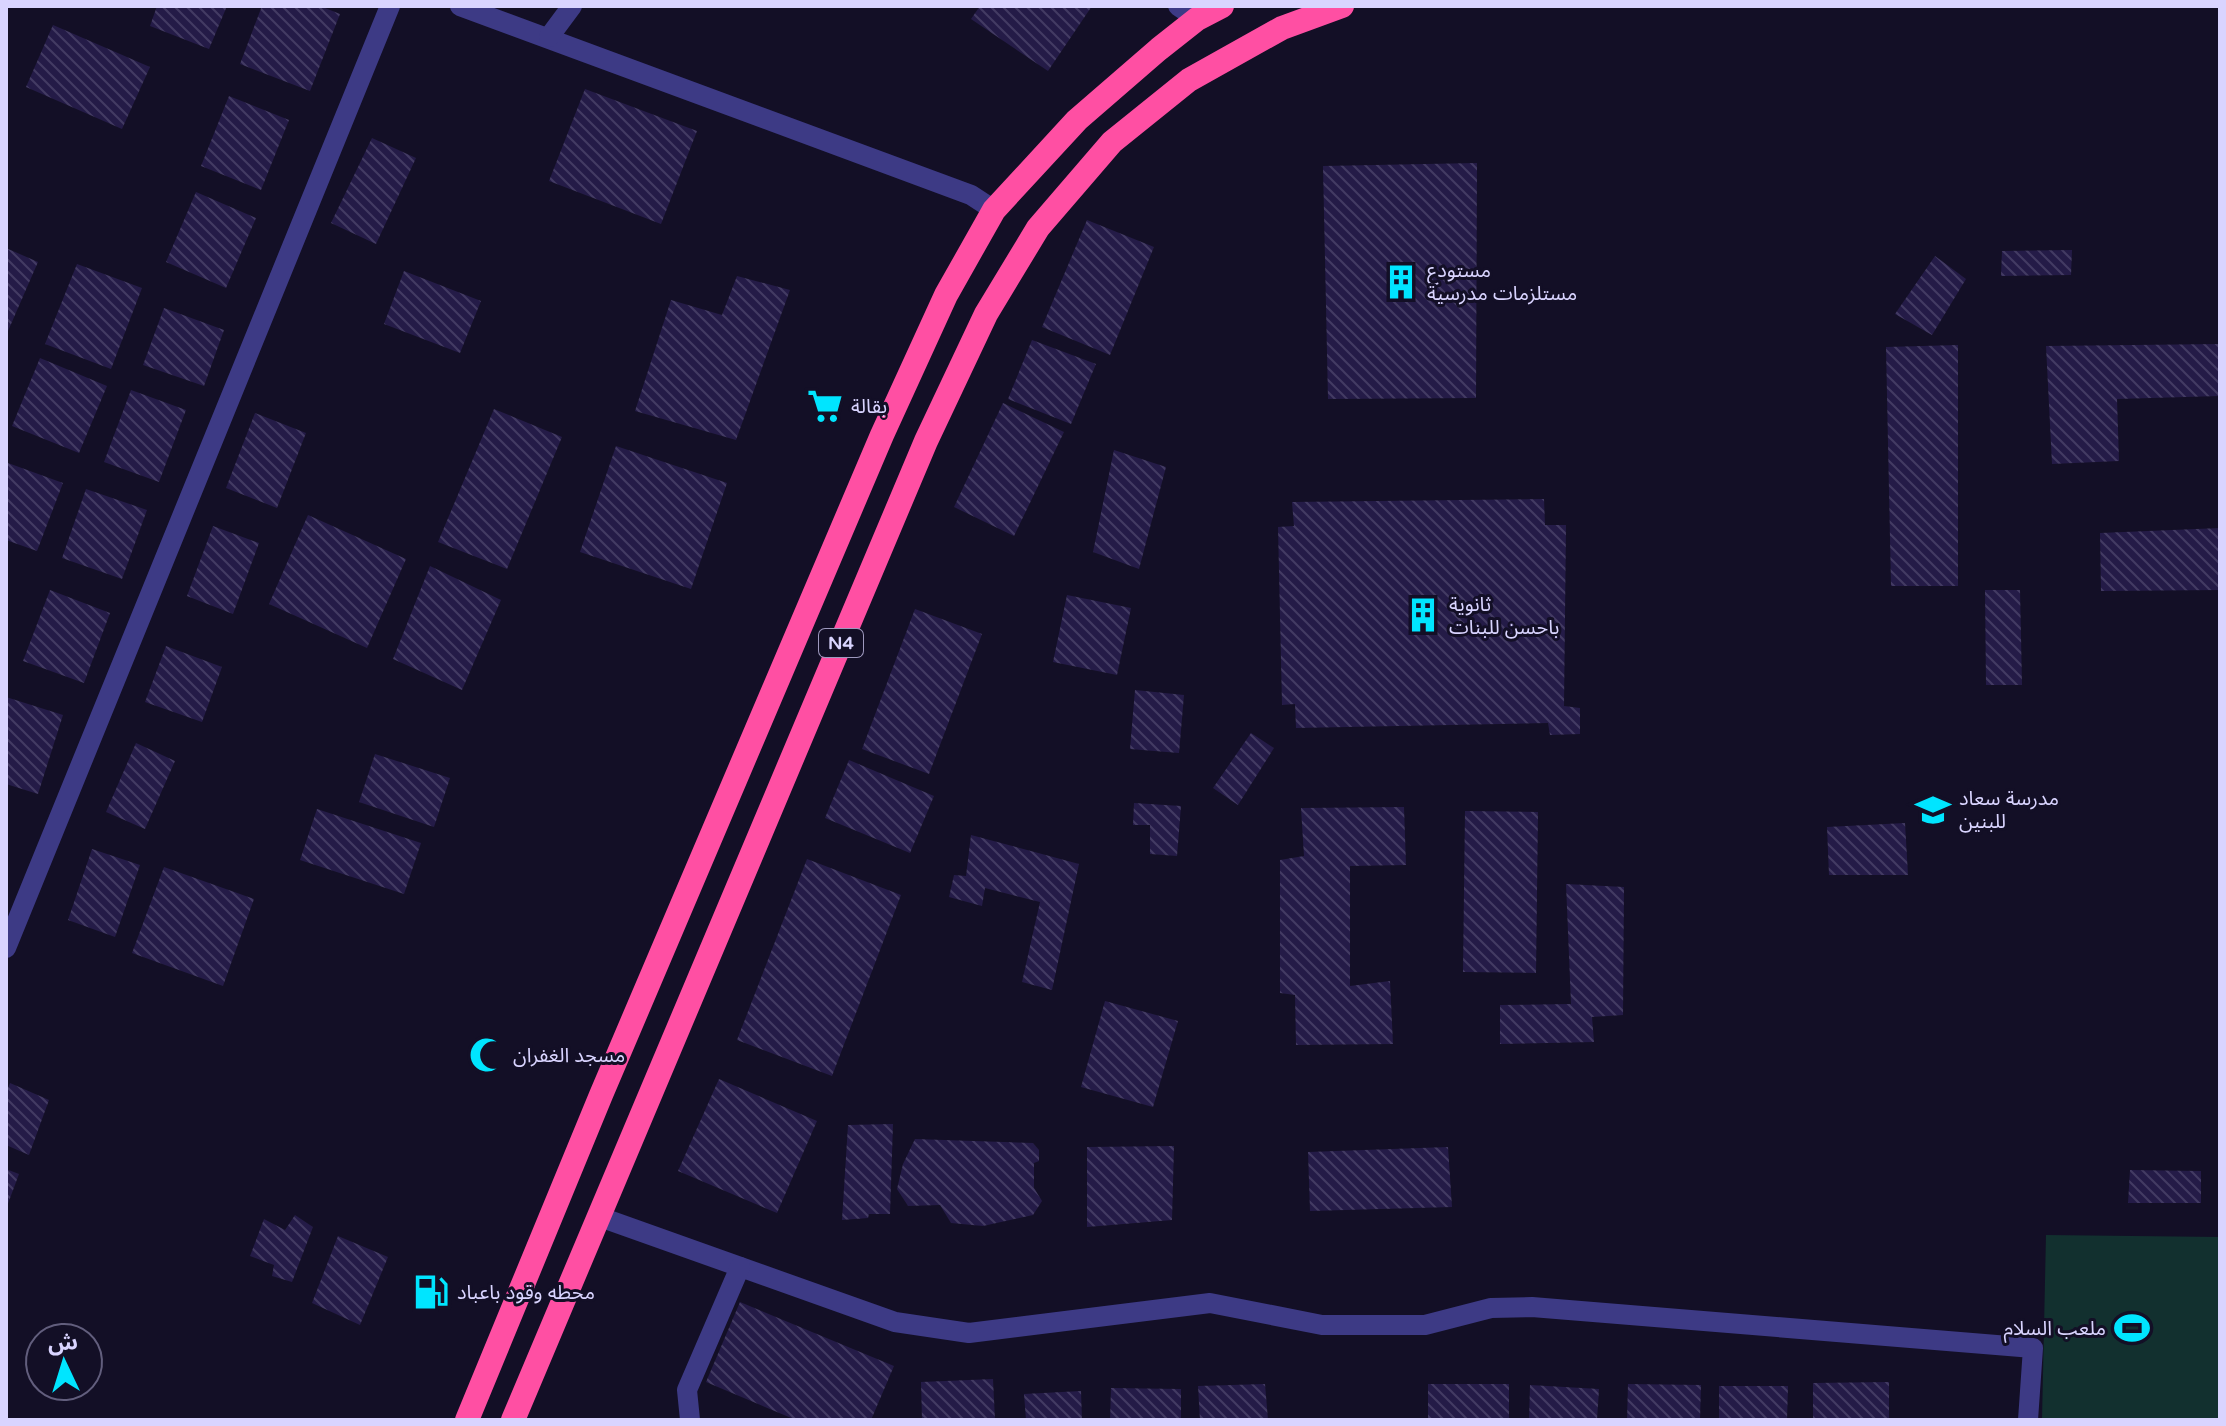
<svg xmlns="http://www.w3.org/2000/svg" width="2226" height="1426" viewBox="0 0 2226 1426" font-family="'Varela Round','Noto Sans Arabic',sans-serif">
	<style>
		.grass { fill: #12302f }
		.building { fill: url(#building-back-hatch) }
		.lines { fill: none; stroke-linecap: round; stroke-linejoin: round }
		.minor { stroke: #3d3a85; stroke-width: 20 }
		.highway { stroke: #ff4fa3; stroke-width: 24 }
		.labels { text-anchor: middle; stroke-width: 6; stroke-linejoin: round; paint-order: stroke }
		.shield { fill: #130f26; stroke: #9e99be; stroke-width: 2 }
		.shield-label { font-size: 18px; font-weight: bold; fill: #d9d4ff }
		.poi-label { font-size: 20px; fill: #d9d4ff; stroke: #130f26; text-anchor: start }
	</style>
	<defs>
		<pattern id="building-back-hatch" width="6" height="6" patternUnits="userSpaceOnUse" patternTransform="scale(2)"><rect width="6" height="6" fill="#241b47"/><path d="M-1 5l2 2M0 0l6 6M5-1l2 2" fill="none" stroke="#433b63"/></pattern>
	</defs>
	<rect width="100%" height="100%" fill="#130f26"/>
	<path class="grass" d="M 2046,1235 L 2220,1237 L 2220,1420 L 2042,1420 Z"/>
	<g class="building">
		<path d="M 157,6 L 227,6 L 209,49 L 150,26 Z"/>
		<path d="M 262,6 L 320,6 L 340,14 L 310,91 L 240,64 Z"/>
		<path d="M 980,6 L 1092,6 L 1048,71 L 971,19 Z"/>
		<path d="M 53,25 L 150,67 L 122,129 L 26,87 Z"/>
		<path d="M 585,89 L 697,131 L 661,224 L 549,181 Z"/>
		<path d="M 229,96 L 289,120 L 261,190 L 201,166 Z"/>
		<path d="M 372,138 L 416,158 L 376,244 L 331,223 Z"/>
		<path d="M 1477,163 L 1476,398 L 1328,399 L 1323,166 Z"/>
		<path d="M 196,192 L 256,218 L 226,288 L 166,262 Z"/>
		<path d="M 1087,220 L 1154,247 L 1110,355 L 1042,327 Z"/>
		<path d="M 6,248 L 38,262 L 8,331 L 6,330 Z"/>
		<path d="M 2072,250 L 2071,275 L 2001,276 L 2002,251 Z"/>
		<path d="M 1935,256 L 1966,279 L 1932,335 L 1895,314 Z"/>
		<path d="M 77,264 L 142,288 L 111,369 L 45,344 Z"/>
		<path d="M 404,271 L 481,301 L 460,353 L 384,324 Z"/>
		<path d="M 737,276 L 790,290 L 736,440 L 635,411 L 671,300 L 722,315 Z"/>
		<path d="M 164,308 L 224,330 L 204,386 L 143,365 Z"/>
		<path d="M 1032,340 L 1096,364 L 1071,424 L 1008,399 Z"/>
		<path d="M 2220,344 L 2220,396 L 2117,399 L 2119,461 L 2052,464 L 2046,346 Z"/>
		<path d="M 1958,345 L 1958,586 L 1891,586 L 1886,347 Z"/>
		<path d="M 40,358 L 107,386 L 79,453 L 12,426 Z"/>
		<path d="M 131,390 L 186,410 L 159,482 L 104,462 Z"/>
		<path d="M 1003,403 L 1064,432 L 1014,536 L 954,507 Z"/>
		<path d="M 494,409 L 562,437 L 507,569 L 438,542 Z"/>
		<path d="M 255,413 L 306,433 L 277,508 L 226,488 Z"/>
		<path d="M 616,446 L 727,483 L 691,589 L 580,552 Z"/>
		<path d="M 1114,450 L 1166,467 L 1139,569 L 1093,552 Z"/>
		<path d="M 8,463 L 63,483 L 37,551 L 6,540 L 6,469 Z"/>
		<path d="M 86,489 L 147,510 L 122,579 L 62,558 Z"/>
		<path d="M 1544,499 L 1545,525 L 1566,525 L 1564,706 L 1580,708 L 1580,734 L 1550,735 L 1548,723 L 1296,728 L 1295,704 L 1282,705 L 1278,527 L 1294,526 L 1292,502 Z"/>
		<path d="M 308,515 L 406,559 L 367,648 L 269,604 Z"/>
		<path d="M 213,526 L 259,543 L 233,614 L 187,596 Z"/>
		<path d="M 2220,528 L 2220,590 L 2101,591 L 2100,533 Z"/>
		<path d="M 430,566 L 501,600 L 462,690 L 393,659 Z"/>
		<path d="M 50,590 L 110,613 L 84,683 L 23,661 Z"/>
		<path d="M 1985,590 L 2020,590 L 2022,685 L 1986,685 Z"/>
		<path d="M 1067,595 L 1131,608 L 1117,675 L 1053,662 Z"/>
		<path d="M 915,609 L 982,634 L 929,774 L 862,749 Z"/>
		<path d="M 166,646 L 222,667 L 202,722 L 145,702 Z"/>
		<path d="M 1135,690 L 1184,695 L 1179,753 L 1130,749 Z"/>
		<path d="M 6,697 L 63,715 L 38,794 L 6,784 Z"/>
		<path d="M 1251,733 L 1274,748 L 1238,805 L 1213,788 Z"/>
		<path d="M 136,743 L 175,761 L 145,829 L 106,812 Z"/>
		<path d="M 375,754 L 450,778 L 434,827 L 359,802 Z"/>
		<path d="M 849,760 L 934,796 L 910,853 L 825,818 Z"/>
		<path d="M 1134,803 L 1181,806 L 1177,856 L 1150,854 L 1150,825 L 1133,825 Z"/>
		<path d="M 1404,807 L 1406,865 L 1350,866 L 1350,986 L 1390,981 L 1393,1044 L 1296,1045 L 1295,995 L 1280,993 L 1280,860 L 1304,856 L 1301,808 Z"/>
		<path d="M 317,809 L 421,843 L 404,894 L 300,860 Z"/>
		<path d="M 1465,811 L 1538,812 L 1536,973 L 1463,972 Z"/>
		<path d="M 1905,823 L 1908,875 L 1829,875 L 1827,827 Z"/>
		<path d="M 971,835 L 1079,864 L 1052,990 L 1022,982 L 1040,902 L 985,888 L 982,906 L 949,897 L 954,875 L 966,876 Z"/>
		<path d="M 92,849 L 140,865 L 115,937 L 68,920 Z"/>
		<path d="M 807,859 L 901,895 L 832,1076 L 737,1040 Z"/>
		<path d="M 164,867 L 254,899 L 223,986 L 132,953 Z"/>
		<path d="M 1566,884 L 1624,887 L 1623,1015 L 1592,1017 L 1594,1042 L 1500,1044 L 1500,1005 L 1571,1004 Z"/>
		<path d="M 1105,1001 L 1178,1021 L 1153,1107 L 1081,1087 Z"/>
		<path d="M 719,1079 L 817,1121 L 777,1213 L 678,1171 Z"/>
		<path d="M 10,1083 L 49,1100 L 29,1155 L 6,1145 L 6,1093 Z"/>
		<path d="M 893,1124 L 890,1214 L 869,1214 L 868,1218 L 842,1220 L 848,1125 Z"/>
		<path d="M 915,1139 L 1033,1143 L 1039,1150 L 1039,1161 L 1034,1163 L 1034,1188 L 1042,1201 L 1033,1215 L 983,1226 L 951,1223 L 940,1205 L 908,1206 L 897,1189 L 903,1164 Z"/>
		<path d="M 1174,1146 L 1172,1220 L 1087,1227 L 1087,1147 Z"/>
		<path d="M 1448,1147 L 1452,1207 L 1310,1211 L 1308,1152 Z"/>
		<path d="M 6,1169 L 19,1174 L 6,1209 Z"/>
		<path d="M 2130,1170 L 2201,1171 L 2201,1203 L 2128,1203 Z"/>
		<path d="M 295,1215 L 313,1227 L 292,1282 L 272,1276 L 274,1265 L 250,1256 L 264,1219 L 285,1230 Z"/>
		<path d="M 338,1236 L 388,1257 L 360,1325 L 312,1303 Z"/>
		<path d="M 740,1302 L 894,1366 L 871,1420 L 796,1420 L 706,1382 Z"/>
		<path d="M 993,1379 L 995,1420 L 922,1420 L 921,1382 Z"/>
		<path d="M 1889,1382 L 1889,1420 L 1813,1420 L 1813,1383 Z"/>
		<path d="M 1265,1384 L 1268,1420 L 1200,1420 L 1198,1386 Z"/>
		<rect x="1428" y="1384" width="81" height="36"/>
		<path d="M 1628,1384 L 1701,1385 L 1700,1420 L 1627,1420 Z"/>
		<path d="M 1530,1385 L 1599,1389 L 1597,1420 L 1529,1420 Z"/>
		<path d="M 1719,1386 L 1788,1386 L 1787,1420 L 1719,1420 Z"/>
		<path d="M 1111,1388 L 1181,1389 L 1181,1420 L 1110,1420 Z"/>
		<path d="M 1081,1391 L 1082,1420 L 1026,1420 L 1024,1394 Z"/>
	</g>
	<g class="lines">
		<g class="minor">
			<path d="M 460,6 L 971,195 L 994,210"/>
			<path d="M 1178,6 L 1197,19"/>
			<path d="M 549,37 L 572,6"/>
			<path d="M 6,948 L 390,6"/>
			<path d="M 600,1217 L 895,1322 L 969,1333 L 1210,1303 L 1322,1325 L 1425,1325 L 1491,1308 L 1532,1307 L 2033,1348 L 2028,1420"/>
			<path d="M 690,1420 L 687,1390 L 740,1267"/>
		</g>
		<g class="highway">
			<path d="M 467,1420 L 601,1095 L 882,435 L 946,295 L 994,210 L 1077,120 L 1159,49 L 1197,19 L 1222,6"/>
			<path d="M 513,1420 L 926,441 L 986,314 L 1038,228 L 1112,142 L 1189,80 L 1282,28 L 1342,6"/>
		</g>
	</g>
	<defs>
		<g id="building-bare" transform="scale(2.76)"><path d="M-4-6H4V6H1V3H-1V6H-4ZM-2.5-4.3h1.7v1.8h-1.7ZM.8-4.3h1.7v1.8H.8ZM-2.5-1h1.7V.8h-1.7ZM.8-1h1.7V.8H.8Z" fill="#00e5ff" stroke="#130f26" stroke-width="2.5" paint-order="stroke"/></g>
		<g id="supermarket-bare" transform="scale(2.76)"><path d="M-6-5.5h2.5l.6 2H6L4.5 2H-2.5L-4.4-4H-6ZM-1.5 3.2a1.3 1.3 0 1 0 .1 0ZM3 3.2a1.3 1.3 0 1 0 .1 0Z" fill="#00e5ff" stroke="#130f26" stroke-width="2.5" paint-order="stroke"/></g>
		<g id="school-bare" transform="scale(2.76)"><path d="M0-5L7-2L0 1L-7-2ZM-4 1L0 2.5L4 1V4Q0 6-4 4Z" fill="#00e5ff" stroke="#130f26" stroke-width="2.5" paint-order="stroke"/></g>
		<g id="mosque-bare" transform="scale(2.76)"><path d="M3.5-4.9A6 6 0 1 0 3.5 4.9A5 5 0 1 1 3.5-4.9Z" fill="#00e5ff" stroke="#130f26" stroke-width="2.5" paint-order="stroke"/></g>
		<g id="fuel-bare" transform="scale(2.76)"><path d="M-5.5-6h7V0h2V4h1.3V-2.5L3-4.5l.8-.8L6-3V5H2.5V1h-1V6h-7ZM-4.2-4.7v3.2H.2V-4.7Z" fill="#00e5ff" stroke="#130f26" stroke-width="2.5" paint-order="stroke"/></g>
		<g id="stadium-bare" transform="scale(2.76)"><path d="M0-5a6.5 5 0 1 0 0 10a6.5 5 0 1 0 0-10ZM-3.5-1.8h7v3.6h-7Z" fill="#00e5ff" stroke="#130f26" stroke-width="2.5" paint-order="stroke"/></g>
	</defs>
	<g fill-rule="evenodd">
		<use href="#building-bare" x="1401" y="282"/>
		<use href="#supermarket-bare" x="825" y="406"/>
		<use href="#building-bare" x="1423" y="615"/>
		<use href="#school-bare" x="1933" y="810"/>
		<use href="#mosque-bare" x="487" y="1055"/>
		<use href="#fuel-bare" x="431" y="1292"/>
		<use href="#stadium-bare" x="2132" y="1328"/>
	</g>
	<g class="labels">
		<rect class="shield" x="819" y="629" width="44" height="28" rx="6"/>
		<g class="shield-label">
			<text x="841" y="649">N4</text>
		</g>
		<g class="poi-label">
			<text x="1427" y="277">مستودع<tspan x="1427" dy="23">مستلزمات مدرسية</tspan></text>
			<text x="851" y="413">بقالة</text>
			<text x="1449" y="611">ثانوية<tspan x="1449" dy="23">باحسن للبنات</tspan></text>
			<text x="1959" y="805">مدرسة سعاد<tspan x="1959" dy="23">للبنين</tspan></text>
			<text x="513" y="1062">مسجد الغفران</text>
			<text x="457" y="1299">محطه وقود باعباد</text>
			<text x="2106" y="1335" text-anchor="end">ملعب السلام</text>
		</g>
	</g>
	<rect width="2226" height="1426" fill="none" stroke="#d9d4ff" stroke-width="16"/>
	<g transform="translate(64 1362) rotate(356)"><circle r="38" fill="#130f26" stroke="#625e7d" stroke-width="2"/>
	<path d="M0-6L14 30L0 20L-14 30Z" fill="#00e5ff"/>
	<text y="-12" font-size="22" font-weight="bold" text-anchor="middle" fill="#d9d4ff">ش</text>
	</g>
</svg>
